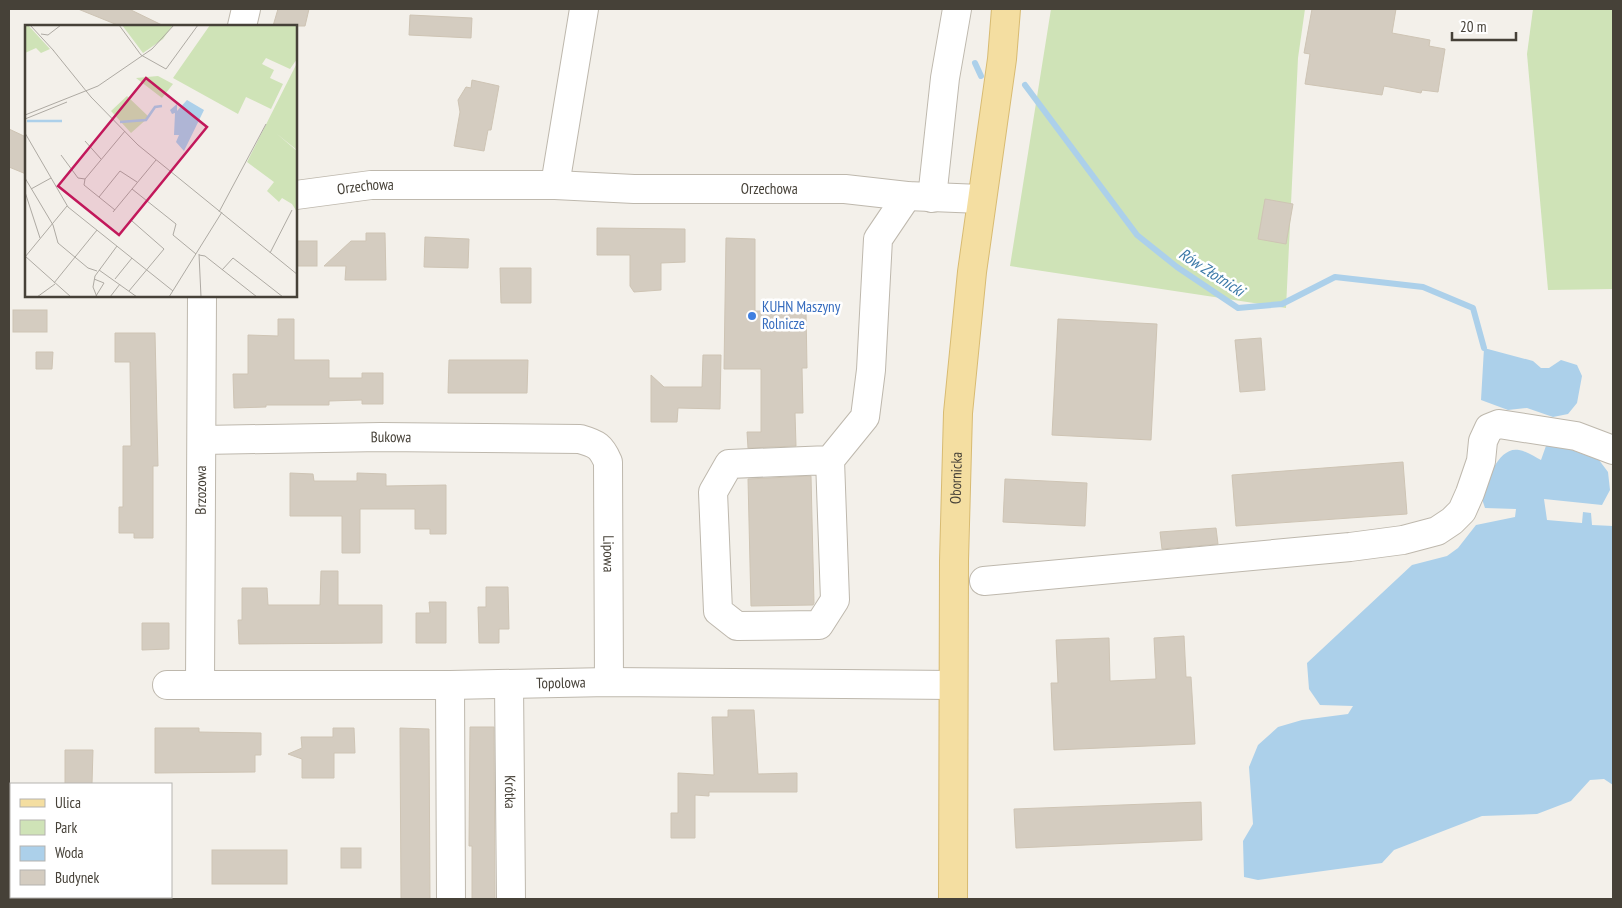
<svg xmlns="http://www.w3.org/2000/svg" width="1622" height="908" viewBox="0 0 1622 908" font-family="'PT Sans Narrow',sans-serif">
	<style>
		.green { fill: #cfe3b7 }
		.water { fill: #acd0ea }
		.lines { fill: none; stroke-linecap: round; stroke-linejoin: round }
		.stream { stroke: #acd0ea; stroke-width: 6 }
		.building { fill: #d4ccc0; stroke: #cec4b4 }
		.minor-casing { stroke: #beb8ad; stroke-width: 30 }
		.major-casing { stroke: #d8bb72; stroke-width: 30 }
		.minor { stroke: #fff; stroke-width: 28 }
		.major { stroke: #f4dea1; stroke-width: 28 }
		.shop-dot { fill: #3f7fe0; stroke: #fff; stroke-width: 2 }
		.labels { text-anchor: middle; stroke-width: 5; stroke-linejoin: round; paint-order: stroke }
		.street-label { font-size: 15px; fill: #464138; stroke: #fff }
		.shop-label { font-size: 15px; fill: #366cbe; stroke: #fff; text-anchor: start }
		.water-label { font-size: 16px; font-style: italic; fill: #3c79a8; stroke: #fff }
		.inset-river { fill: none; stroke: #acd0ea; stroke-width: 2.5 }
		.inset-road { fill: none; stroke: #aeaaa3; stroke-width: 1 }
		.view { fill: #c2185b; fill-opacity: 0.15; stroke: #c2185b; stroke-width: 2.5 }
		.inset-edge { fill: none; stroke: #464138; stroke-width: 2.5 }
	</style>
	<rect width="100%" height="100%" fill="#f3f0ea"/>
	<g class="green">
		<path d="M 1051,9 L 1305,9 L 1298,58 L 1286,308 L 1010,266 Z"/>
		<path d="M 1533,9 L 1613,9 L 1613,289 L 1548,290 L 1527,54 Z"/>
	</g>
	<g class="water">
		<path d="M 1484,348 L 1533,361 L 1541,368 L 1549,368 L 1561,360 L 1577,365 L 1582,376 L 1577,403 L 1568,414 L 1553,417 L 1527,408 L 1508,410 L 1481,400 Z"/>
		<path d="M 1547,443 L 1561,446 L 1599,460 L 1608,472 L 1610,490 L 1602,505 L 1544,499 L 1547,520 L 1582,523 L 1583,512 L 1591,513 L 1592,525 L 1613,526 L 1613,785 L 1604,779 L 1590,780 L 1571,801 L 1537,814 L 1482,816 L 1394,850 L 1382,863 L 1258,880 L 1244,877 L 1243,841 L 1253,824 L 1249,767 L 1258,745 L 1278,727 L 1302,720 L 1348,714 L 1353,706 L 1320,705 L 1309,689 L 1307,663 L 1412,565 L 1447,556 L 1458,548 L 1476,525 L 1515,517 L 1516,509 L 1485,508 L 1481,496 C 1487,482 1498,446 1519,450 C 1526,451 1535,457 1541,460 Z"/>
	</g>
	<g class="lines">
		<g class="stream">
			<path d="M 975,63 L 981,76"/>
			<path d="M 1025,85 L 1137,235 L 1177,267 L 1238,308 L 1282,304 L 1335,277 L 1423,287 L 1473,308 L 1484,348"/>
		</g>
	</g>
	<g class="building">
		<path d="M 78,9 L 129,9 L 164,26 L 120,26 Z"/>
		<path d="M 278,9 L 309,9 L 305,26 L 273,26 Z"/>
		<path d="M 1312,9 L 1396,9 L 1392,33 L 1430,40 L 1429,46 L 1445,49 L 1438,92 L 1422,90 L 1421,93 L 1384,86 L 1382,95 L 1305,84 L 1310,54 L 1304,53 Z"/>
		<path d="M 410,15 L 472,18 L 471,38 L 409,35 Z"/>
		<path d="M 472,80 L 499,86 L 491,130 L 488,130 L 484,151 L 454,146 L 460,112 L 458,100 L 466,87 L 471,88 Z"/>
		<path d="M 9,129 L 26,137 L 26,174 L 9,167 Z"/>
		<path d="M 1265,199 L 1293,204 L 1286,244 L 1258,239 Z"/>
		<path d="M 597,228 L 685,229 L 685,262 L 661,263 L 661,290 L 634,292 L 630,286 L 630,255 L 597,255 Z"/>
		<path d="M 366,233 L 385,233 L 386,280 L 345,280 L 346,266 L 324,266 L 351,241 L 366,241 Z"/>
		<path d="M 425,237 L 469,239 L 468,268 L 424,267 Z"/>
		<path d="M 726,238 L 755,239 L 755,311 L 806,311 L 807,368 L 802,368 L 803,413 L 795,413 L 796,446 L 748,448 L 747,432 L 761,432 L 761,369 L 724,369 Z"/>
		<rect x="296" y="241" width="21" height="25"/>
		<path d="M 500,268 L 531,268 L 531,303 L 501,303 Z"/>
		<rect x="13" y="310" width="34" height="22"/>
		<path d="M 278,319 L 294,319 L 294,360 L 329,360 L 329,378 L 362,378 L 362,373 L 383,373 L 383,404 L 362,404 L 362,400 L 329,401 L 329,405 L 266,405 L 266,407 L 234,408 L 233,374 L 248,374 L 248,335 L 278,336 Z"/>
		<path d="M 1058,319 L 1157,324 L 1151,440 L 1052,435 Z"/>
		<path d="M 115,333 L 155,333 L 158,466 L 153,466 L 153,538 L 134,538 L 134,533 L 119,533 L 119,507 L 123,507 L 123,446 L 131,446 L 130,362 L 115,362 Z"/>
		<path d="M 1261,338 L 1265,390 L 1240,392 L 1235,340 Z"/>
		<path d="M 36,352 L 53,352 L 52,369 L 36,369 Z"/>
		<path d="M 703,355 L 721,355 L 720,409 L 678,408 L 677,422 L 651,422 L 651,375 L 664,387 L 702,387 Z"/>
		<path d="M 449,360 L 528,360 L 527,393 L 448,393 Z"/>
		<path d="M 1403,462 L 1407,514 L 1236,526 L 1232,475 Z"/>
		<path d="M 290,473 L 313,474 L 314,481 L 357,481 L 357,473 L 386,474 L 386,486 L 446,485 L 446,534 L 430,534 L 430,529 L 415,529 L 415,509 L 360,509 L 360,553 L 342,553 L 342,516 L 290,516 Z"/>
		<path d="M 811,476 L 814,603 L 813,605 L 751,606 L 748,479 Z"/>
		<path d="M 1005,479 L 1087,483 L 1085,526 L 1003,522 Z"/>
		<path d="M 1216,528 L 1218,544 L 1162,549 L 1160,532 Z"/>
		<path d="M 321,571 L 338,571 L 338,605 L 382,605 L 382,643 L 239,644 L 238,620 L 242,620 L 242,588 L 267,588 L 268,605 L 320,605 Z"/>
		<path d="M 486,587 L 508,587 L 509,629 L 499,629 L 499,643 L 479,643 L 478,607 L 486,607 Z"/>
		<path d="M 429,602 L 446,602 L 446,643 L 416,643 L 416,613 L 430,613 Z"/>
		<path d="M 142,623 L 169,623 L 169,649 L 142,650 Z"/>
		<path d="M 1184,636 L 1186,677 L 1191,677 L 1195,744 L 1054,750 L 1051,683 L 1058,683 L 1056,640 L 1109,638 L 1110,681 L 1156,679 L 1154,638 Z"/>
		<path d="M 728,710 L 754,710 L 758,774 L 797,773 L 797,792 L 709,792 L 709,796 L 695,795 L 695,838 L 671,838 L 671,813 L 678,813 L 678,773 L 714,775 L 712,717 L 728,717 Z"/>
		<path d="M 470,727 L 494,727 L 495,899 L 472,899 L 472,846 L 469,846 Z"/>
		<path d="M 155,728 L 199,728 L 199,732 L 261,733 L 261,755 L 255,755 L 255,772 L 155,773 Z"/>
		<path d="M 333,728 L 354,728 L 355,753 L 334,753 L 334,778 L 302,778 L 302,759 L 288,754 L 302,748 L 301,737 L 333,737 Z"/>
		<path d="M 400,728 L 429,729 L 430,899 L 401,899 Z"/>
		<path d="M 65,750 L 93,750 L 92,784 L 65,784 Z"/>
		<path d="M 1201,802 L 1202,840 L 1016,848 L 1014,809 Z"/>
		<rect x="341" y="848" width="20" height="20"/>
		<rect x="212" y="850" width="75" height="34"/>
	</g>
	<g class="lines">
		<g class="minor-casing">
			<g id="minor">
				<path d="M 242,26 L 246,9"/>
				<path d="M 555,185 L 584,9"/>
				<path id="s1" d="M 296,195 L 371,185 L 555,185 L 634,189 L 845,189 L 907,196 L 981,199"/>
				<path d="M 932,198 L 945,78 L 957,9"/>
				<path id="s2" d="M 202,440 L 381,437 L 580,439 C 597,444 601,446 608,462 L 609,682"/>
				<path d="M 830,460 L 729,464 L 713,492 L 718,611 L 737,626 L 819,625 L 835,600 L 830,460 L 865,417 L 871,370 L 878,239 L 907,196"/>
				<path d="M 984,581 L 1350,547 L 1403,540 L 1437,531 L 1452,521 L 1462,511 L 1470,493 L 1481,461 L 1483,441 L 1489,428 L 1499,424 L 1576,436 L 1613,450"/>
				<path id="s3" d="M 509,684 L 511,899"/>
				<path id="s4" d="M 167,685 L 450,685 L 609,682 L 953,685"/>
				<path id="s5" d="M 200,685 L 202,296"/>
				<path d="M 450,685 L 451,899"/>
			</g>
		</g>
		<g class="major-casing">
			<g id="major">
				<path id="s6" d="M 953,899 L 954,561 L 958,413 L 972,272 L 1002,59 L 1006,9"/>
			</g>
		</g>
		<use href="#minor" class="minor"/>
		<use href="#major" class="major"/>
	</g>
	<circle class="shop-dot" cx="752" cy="316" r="5"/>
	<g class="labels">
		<g class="street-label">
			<text dy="5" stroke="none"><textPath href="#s1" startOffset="70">Orzechowa</textPath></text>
			<text dy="5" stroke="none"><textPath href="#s1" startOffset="474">Orzechowa</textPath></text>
			<text dy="5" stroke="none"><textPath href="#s2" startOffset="189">Bukowa</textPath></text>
			<text dy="5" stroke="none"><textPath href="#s6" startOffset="421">Obornicka</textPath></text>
			<text dy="5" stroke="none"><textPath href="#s5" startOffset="195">Brzozowa</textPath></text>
			<text dy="5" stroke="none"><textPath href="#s2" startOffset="508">Lipowa</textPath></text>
			<text dy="5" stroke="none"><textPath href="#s4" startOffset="394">Topolowa</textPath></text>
			<text dy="5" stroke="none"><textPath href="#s3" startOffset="108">Krótka</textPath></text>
		</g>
		<g class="shop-label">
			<text x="762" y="312">KUHN Maszyny<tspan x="762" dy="17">Rolnicze</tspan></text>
		</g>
		<g class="water-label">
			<text transform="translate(1212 272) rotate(33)" y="6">Rów Złotnicki</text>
		</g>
	</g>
	<g transform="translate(25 25)">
		<rect width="272" height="272" fill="#f3f0ea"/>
		<path d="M 0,0 L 3,0 L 25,24 L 16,28 L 11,23 L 0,28 ZM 97,0 L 148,0 L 138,14 L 118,28 ZM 185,0 L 272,0 L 272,34 L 265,44 L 241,33 L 237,39 L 249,45 L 245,53 L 258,59 L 246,84 L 221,72 L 213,89 L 148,53 ZM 272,38 L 272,125 L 252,109 L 272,126 L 272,187 L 267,179 L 257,173 L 254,177 L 242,166 L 249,157 L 222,137 ZM 133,51 L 148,59 L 137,73 L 111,53 ZM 102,71 L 124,92 L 106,108 L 86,86 Z" fill="#cfe3b7"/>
		<path d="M 162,75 L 179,85 L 159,126 L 151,117 L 154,110 L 149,110 L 150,88 L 147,89 L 145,85 L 152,79 L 152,86 Z" fill="#acd0ea"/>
		<path class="inset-river" d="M 2,96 L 37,96M 95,97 L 121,95 L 130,82 L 137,81"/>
		<path class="inset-road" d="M 5,0 L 29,26M 94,0 L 116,30M 16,9 L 23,10 L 36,0M 28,25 L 66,72 L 113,120 L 273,250M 116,30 L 141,44 L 173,0M 0,90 L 73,61 L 127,24 L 149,0M 0,94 L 42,77M 0,108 L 43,182 L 148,266M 60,116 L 76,134M 36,130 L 53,153 L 60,154 L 59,160 L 90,185M 0,153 L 28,200 L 33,218 L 63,243 L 72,246M 60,154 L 100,106M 6,164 L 26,153M 107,164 L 151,199 L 148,210 L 171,229M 0,167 L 15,213M 74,172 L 95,146 L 112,157M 88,187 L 131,135M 194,187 L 241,99M 245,228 L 267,185M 174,229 L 176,272M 174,230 L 180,231 L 232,272M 0,231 L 46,272M 0,232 L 42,181M 74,245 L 112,272M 197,245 L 208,233 L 258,272M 69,254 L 79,258 L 71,271M 90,254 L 107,233M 29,258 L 72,205M 104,266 L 139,224 L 107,196M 12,272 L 30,259M 72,272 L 68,262 L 70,251 L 92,221M 85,272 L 95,259M 144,272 L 197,187"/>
		<path class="view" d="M 121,53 L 182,102 L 94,210 L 33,161 Z"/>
		<rect width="272" height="272" class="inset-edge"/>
	</g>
	<rect width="1622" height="908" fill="none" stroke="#464138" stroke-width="20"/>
	<rect x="10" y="783" width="162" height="115" fill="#ffffff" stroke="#b5b3af"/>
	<rect x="20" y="799" width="25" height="8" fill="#f4dea1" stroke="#b5b3af"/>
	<text x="55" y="808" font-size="15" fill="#464138">Ulica</text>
	<rect x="20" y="820" width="25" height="15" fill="#cfe3b7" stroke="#b5b3af"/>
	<text x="55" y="833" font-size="15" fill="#464138">Park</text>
	<rect x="20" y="846" width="25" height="15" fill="#acd0ea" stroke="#b5b3af"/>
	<text x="55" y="858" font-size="15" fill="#464138">Woda</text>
	<rect x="20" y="870" width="25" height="15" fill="#d4ccc0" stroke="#b5b3af"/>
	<text x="55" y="883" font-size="15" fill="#464138">Budynek</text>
	<path d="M1452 32v8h64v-8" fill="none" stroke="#464138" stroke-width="2.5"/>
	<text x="1460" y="32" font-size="15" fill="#464138" stroke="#ffffff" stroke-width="4" paint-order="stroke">20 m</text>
</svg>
